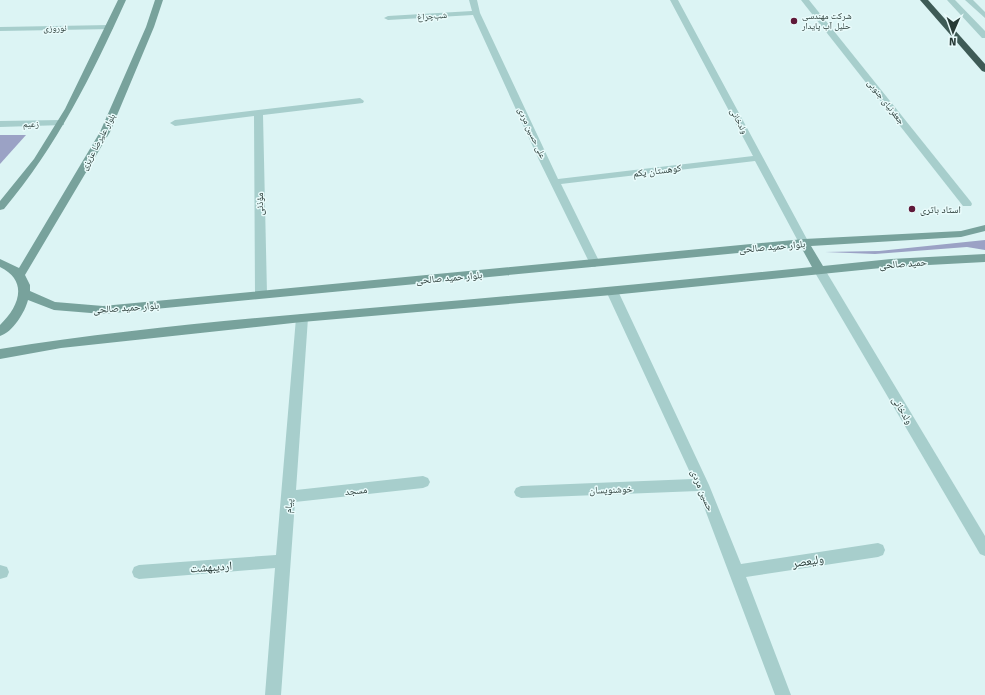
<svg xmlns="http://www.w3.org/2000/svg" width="985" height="695" viewBox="0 0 985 695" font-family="'Fira Sans','Noto Naskh Arabic',sans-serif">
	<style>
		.green { fill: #9ba2c5 }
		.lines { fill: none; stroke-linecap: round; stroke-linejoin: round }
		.lane { fill: #a7cecc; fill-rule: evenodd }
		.street { fill: #a7cecc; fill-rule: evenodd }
		.secondary { fill: #78a29c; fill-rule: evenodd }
		.highway { fill: #3e5b56; fill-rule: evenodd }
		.poi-dot { fill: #5f1939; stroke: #e9fbfb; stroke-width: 1.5 }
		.labels { text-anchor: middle; stroke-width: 3; stroke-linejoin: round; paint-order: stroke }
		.far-street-label { font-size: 9px; fill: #283a36; stroke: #e9fbfb }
		.far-poi-label { font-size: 9px; fill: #283a36; stroke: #e9fbfb; text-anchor: start }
		.street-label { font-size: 10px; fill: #283a36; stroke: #e9fbfb }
		.poi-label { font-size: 10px; fill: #283a36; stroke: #e9fbfb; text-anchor: start }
		.near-street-label { font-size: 12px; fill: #283a36; stroke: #e9fbfb }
	</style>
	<rect width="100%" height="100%" fill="#dcf4f4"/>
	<g class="green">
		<path d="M 0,135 L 26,135 L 0,164 Z"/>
		<path d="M 985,240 L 985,250 L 967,247 L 875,254 L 825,252 L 879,251 Z"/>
	</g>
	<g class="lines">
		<g class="lane">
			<path d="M 947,0 L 955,0 L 985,31 L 985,38 L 982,38 Z"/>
			<path d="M 965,0 L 973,0 L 985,12 L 985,18 Z"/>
		</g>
		<g class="street">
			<path d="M 469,0 L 477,0 L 480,13 L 558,179 L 753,156 L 670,0 L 678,0 L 809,243 L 808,245 L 804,247 L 799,243 L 755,161 L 561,184 L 600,263 L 595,267 L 591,266 L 539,160 L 473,15 L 388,20 L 384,18 L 388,16 L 472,11 Z"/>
			<path d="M 801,0 L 809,0 L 971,202 L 972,204 L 971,206 L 963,206 Z"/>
			<path d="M 110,25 L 113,25 L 113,29 L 0,31 L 0,27 Z"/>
			<path d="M 360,98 L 364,101 L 363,103 L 263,115 L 267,294 L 261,298 L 257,297 L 255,294 L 254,116 L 175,126 L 170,123 L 175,120 Z"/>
			<path d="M 61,120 L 64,121 L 64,125 L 0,127 L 0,121 Z"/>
			<path d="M 820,267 L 824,268 L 985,536 L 985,556 L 980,554 L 814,271 Z"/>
			<path d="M 612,287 L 618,291 L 709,485 L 741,564 L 878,543 L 883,545 L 885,550 L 883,555 L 878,557 L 746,577 L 791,695 L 775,695 L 698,491 L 521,498 L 516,496 L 514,492 L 516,488 L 521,486 L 693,479 L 606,291 Z"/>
			<path d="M 302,314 L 306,315 L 308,318 L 296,490 L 423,476 L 428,478 L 430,482 L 428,486 L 423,488 L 295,502 L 281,695 L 265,695 L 275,568 L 139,579 L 134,577 L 132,572 L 134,567 L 139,565 L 276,555 L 296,318 L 298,315 Z"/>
			<path d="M 0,565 L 7,567 L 9,572 L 7,577 L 0,579 Z"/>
		</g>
		<g class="secondary">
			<path d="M 118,0 L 126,0 C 92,75 57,146 4,209 L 0,210 L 0,201 L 34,159 L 65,109 Z"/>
			<path d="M 155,0 L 163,0 L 154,27 L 110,132 L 25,275 L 30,285 L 30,291 L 55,302 L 103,306 L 804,239 L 961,231 L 985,225 L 985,231 L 961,237 L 811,246 L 823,266 L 891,259 L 985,254 L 985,262 L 891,267 L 612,295 L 302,322 L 61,348 L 0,359 L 0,349 C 137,327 277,316 416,304 C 548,293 680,280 812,267 L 801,247 L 103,314 L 54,310 L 28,300 C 25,312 13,332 0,336 L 0,325 C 19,307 29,281 0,267 L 0,259 L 19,268 L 100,132 L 146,27 Z"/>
		</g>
		<path class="highway" d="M 920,0 L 928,0 L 985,64 L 985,72 L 982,71 Z"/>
	</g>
	<g class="poi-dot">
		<circle cx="794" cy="21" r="4"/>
		<circle cx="912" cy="209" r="4"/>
	</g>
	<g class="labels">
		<g class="far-street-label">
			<text transform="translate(432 16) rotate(-4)" y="3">شب‌چراغ</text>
			<text transform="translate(55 28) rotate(-1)" y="3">نوروزی</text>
			<text transform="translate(886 102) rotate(52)" y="3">جعفرنیای جنوبی</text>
			<text transform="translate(739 121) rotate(62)" y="3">ولدخانی</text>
			<text transform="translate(31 124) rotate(-1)" y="3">زعیم</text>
			<text transform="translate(532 133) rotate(65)" y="3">علی حسین مردی</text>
			<text transform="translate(98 142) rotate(-62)" y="3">بلوار علیرضا عزیزی</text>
		</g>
		<g class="far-poi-label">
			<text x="802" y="19">شرکت مهندسی<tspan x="802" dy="10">حلیل آب پایدار</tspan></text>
		</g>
		<g class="street-label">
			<text transform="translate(657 170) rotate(-7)" y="4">کوهستان یکم</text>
			<text transform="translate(259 204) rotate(-91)" y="4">مؤذنی</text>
			<text transform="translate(772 246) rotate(-5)" y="4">بلوار حمید صالحی</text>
			<text transform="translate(903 263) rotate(-4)" y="4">حمید صالحی</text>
			<text transform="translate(449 277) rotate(-5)" y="4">بلوار حمید صالحی</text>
			<text transform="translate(126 307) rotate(-4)" y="4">بلوار حمید صالحی</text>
			<text transform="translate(903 410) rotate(59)" y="4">ولدخانی</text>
			<text transform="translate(611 489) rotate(-2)" y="4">خوشنویسان</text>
			<text transform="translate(356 490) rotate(-6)" y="4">مسجد</text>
			<text transform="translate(703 490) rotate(67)" y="4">حسین مردی</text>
			<text transform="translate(288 506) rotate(-85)" y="4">پیام</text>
		</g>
		<g class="poi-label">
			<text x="920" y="213">استاد باتری</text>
		</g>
		<g class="near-street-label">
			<text transform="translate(808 561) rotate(-9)" y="4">ولیعصر</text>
			<text transform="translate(211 567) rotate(-4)" y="4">اردیبهشت</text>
		</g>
	</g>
	<g transform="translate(953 32) rotate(182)" stroke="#e9fbfb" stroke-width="3" paint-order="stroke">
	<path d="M0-3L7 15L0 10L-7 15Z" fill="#283a36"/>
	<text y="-6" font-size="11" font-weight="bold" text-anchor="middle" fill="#283a36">N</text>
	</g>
</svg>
